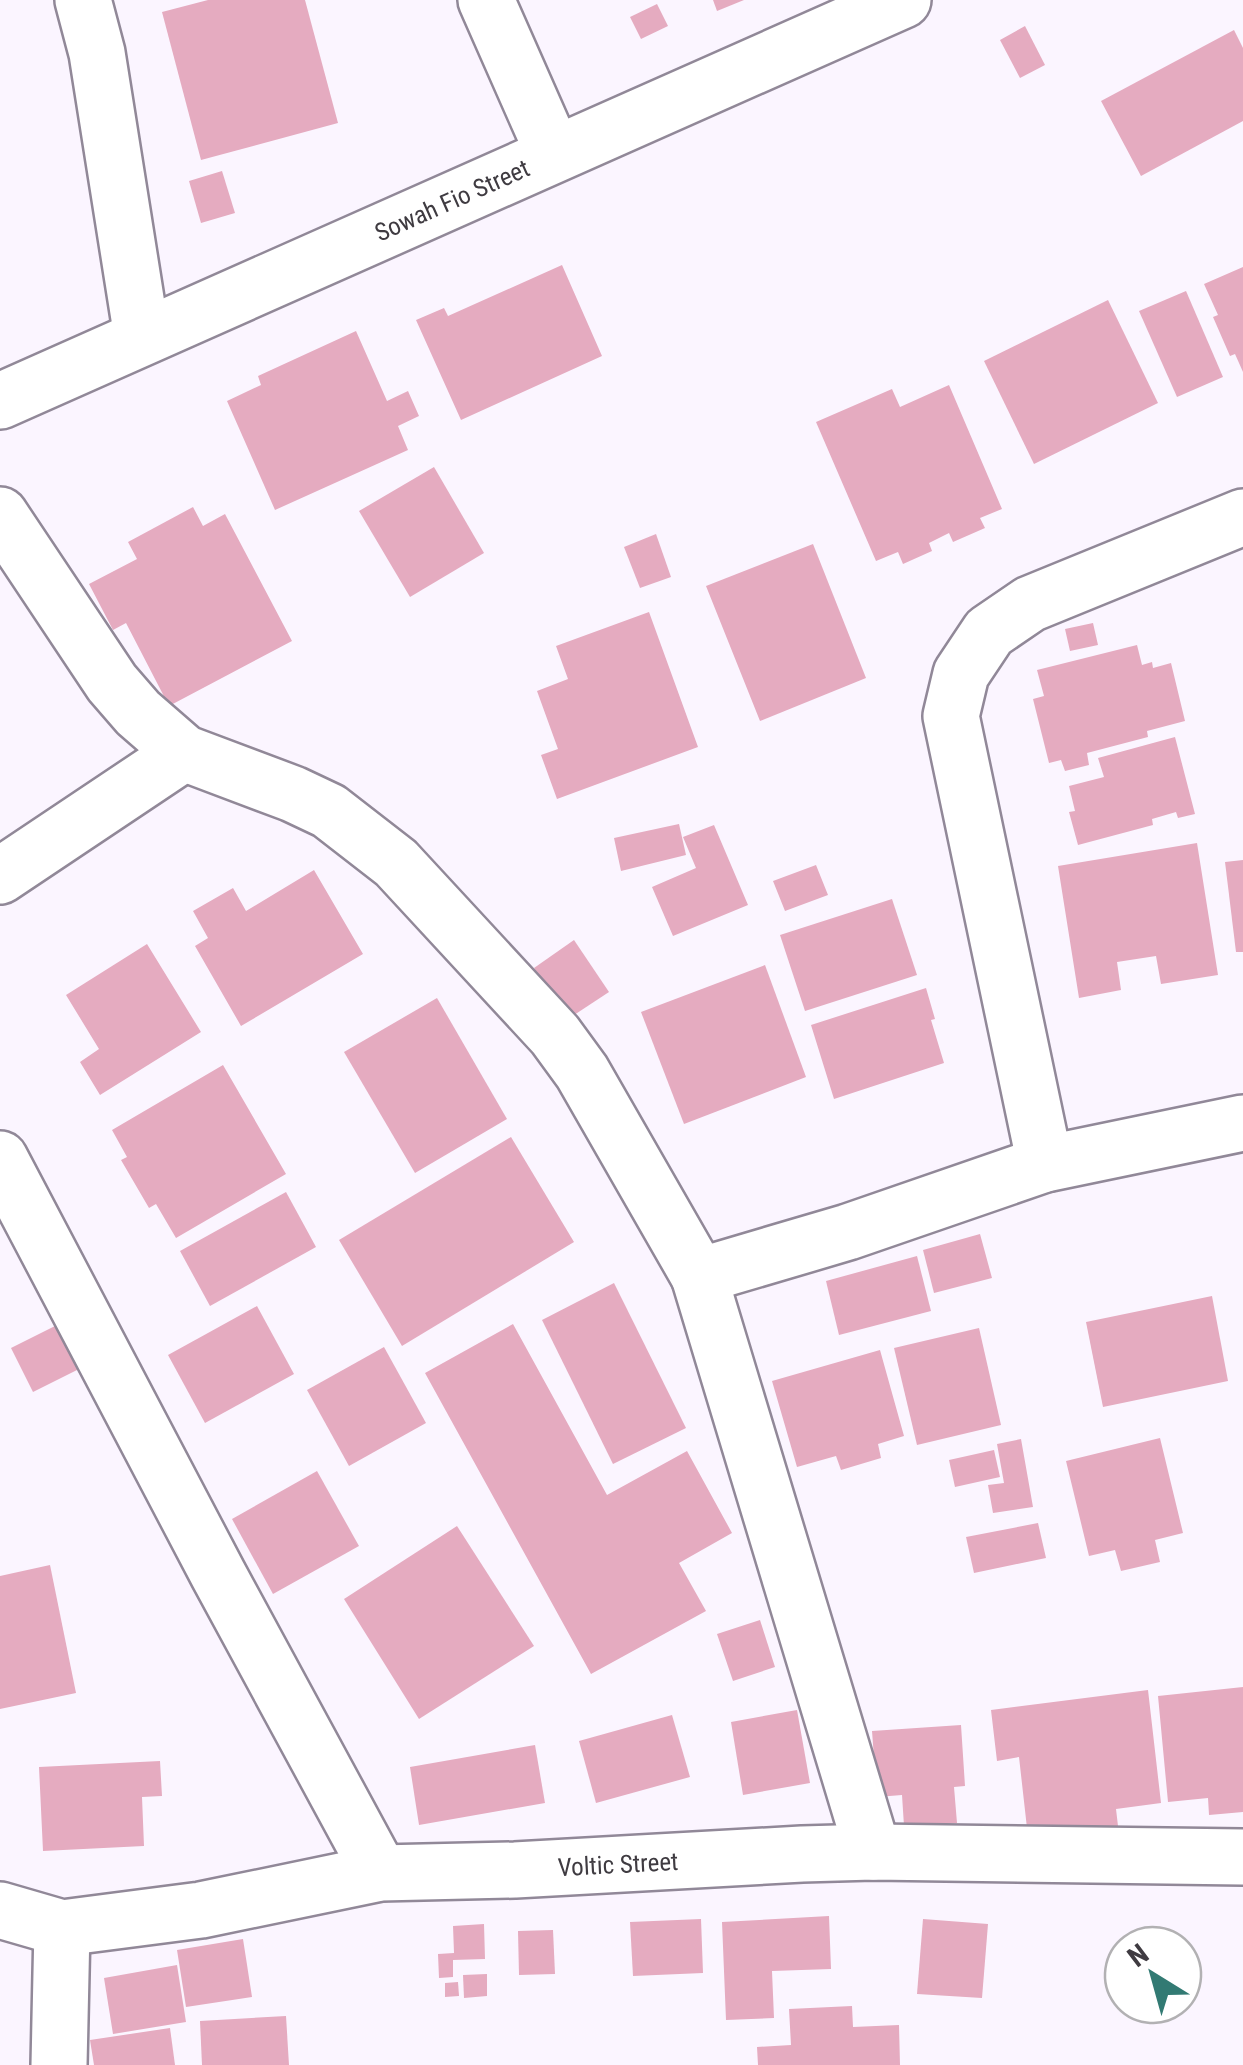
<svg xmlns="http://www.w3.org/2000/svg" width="1243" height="2065" viewBox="0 0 1243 2065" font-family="'Roboto Condensed',sans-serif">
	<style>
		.building { fill: #e5abc0 }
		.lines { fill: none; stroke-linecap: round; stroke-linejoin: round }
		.minor-casing { stroke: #918898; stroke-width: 60 }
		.minor { stroke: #fff; stroke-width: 55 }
		.labels { text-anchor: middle; stroke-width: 9; stroke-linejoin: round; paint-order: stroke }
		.street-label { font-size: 25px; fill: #3f3b41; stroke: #fff }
	</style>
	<rect width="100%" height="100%" fill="#fbf5ff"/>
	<g class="building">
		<path d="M 208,0 L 305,0 L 338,123 L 201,160 L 162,12 Z"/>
		<path d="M 713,0 L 744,0 L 717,11 Z"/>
		<path d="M 657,4 L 668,26 L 641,39 L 630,17 Z"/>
		<path d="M 1025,26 L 1045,65 L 1020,78 L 1000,40 Z"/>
		<path d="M 1234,30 L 1243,48 L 1243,121 L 1141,176 L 1101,101 Z"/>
		<path d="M 222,171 L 235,213 L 201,223 L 189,181 Z"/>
		<path d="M 562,265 L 602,356 L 461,420 L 416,320 L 444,308 L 448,316 Z"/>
		<path d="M 1243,267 L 1243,372 L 1235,354 L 1230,356 L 1213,317 L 1218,315 L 1204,284 Z"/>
		<path d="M 1186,291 L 1223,377 L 1177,397 L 1139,311 Z"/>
		<path d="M 1108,300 L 1158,403 L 1034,464 L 984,361 Z"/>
		<path d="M 356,331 L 387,401 L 408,391 L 419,416 L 398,426 L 408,450 L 275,510 L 227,401 L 261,385 L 258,376 Z"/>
		<path d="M 949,385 L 1002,509 L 980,518 L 985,528 L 953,542 L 949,533 L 929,543 L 932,551 L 903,564 L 898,552 L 876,561 L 816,422 L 892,389 L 900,407 Z"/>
		<path d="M 434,467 L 484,553 L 410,597 L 359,511 Z"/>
		<path d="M 193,507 L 203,526 L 225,514 L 292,641 L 169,706 L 126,623 L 113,630 L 89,584 L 137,559 L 128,542 Z"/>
		<path d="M 656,534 L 671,577 L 640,588 L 624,547 Z"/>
		<path d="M 813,544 L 866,678 L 760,721 L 706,586 Z"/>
		<path d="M 649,612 L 698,747 L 557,799 L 541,755 L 558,749 L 537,691 L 568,679 L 556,646 Z"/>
		<path d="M 1093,623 L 1098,645 L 1070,651 L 1065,629 Z"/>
		<path d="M 1137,645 L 1142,665 L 1152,662 L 1153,668 L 1171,663 L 1185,721 L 1147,731 L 1148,737 L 1087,753 L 1089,765 L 1065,771 L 1061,760 L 1049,763 L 1033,699 L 1044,696 L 1037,670 Z"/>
		<path d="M 1175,737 L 1195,814 L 1178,818 L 1176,812 L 1152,819 L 1153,825 L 1078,845 L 1069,812 L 1075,811 L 1069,786 L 1104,777 L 1098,758 Z"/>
		<path d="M 679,824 L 686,855 L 621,871 L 614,838 Z"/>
		<path d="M 714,825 L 748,905 L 673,936 L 652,887 L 696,868 L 683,837 Z"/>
		<path d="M 1197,843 L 1218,975 L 1161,984 L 1156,956 L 1117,962 L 1121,990 L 1079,998 L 1058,866 Z"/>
		<path d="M 1243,860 L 1243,952 L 1236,952 L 1225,862 Z"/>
		<path d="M 816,865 L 828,895 L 785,911 L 773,881 Z"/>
		<path d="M 314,870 L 363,954 L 241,1026 L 195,946 L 208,938 L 193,911 L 233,888 L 246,911 Z"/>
		<path d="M 892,899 L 917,975 L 805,1011 L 780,935 Z"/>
		<path d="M 574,940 L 609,992 L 568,1019 L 534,968 Z"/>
		<path d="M 147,944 L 201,1032 L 100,1095 L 80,1062 L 99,1049 L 66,995 Z"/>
		<path d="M 765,965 L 806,1077 L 684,1124 L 641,1012 Z"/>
		<path d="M 926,988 L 935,1019 L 931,1020 L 944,1063 L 834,1099 L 811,1025 Z"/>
		<path d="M 437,998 L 507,1119 L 415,1173 L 344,1052 Z"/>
		<path d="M 223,1065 L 286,1174 L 176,1238 L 156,1204 L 149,1208 L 121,1160 L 127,1157 L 112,1130 Z"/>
		<path d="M 511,1137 L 574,1242 L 402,1346 L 339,1240 Z"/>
		<path d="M 286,1192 L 316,1247 L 210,1306 L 180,1251 Z"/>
		<path d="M 980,1234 L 992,1278 L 934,1293 L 923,1250 Z"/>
		<path d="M 917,1256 L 931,1311 L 839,1335 L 826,1281 Z"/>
		<path d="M 614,1283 L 686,1428 L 613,1464 L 542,1320 Z"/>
		<path d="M 1212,1296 L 1228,1381 L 1103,1407 L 1086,1322 Z"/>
		<path d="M 257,1306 L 294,1374 L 205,1423 L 168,1355 Z"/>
		<path d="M 513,1324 L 607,1495 L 687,1451 L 732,1533 L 679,1563 L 706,1611 L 591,1674 L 425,1373 Z"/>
		<path d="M 57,1325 L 79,1369 L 33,1392 L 11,1348 Z"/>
		<path d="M 979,1328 L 1001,1425 L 917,1445 L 894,1348 Z"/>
		<path d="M 384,1347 L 426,1423 L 349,1466 L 307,1390 Z"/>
		<path d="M 880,1350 L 904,1436 L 878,1444 L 881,1458 L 841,1470 L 836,1456 L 797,1467 L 772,1381 Z"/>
		<path d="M 1160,1438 L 1183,1533 L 1155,1540 L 1160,1562 L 1121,1571 L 1115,1550 L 1089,1556 L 1066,1461 Z"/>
		<path d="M 1021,1439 L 1033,1507 L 993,1513 L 988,1485 L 1004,1483 L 997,1444 Z"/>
		<path d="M 994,1450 L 1000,1477 L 955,1487 L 949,1460 Z"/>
		<path d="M 317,1471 L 359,1546 L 273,1594 L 232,1519 Z"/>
		<path d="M 1038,1523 L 1046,1558 L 974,1573 L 966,1537 Z"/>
		<path d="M 457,1526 L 534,1646 L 419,1719 L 344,1599 Z"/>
		<path d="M 50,1565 L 76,1693 L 0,1709 L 0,1576 Z"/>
		<path d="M 760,1620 L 775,1667 L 733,1681 L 717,1634 Z"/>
		<path d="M 1243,1687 L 1243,1812 L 1209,1815 L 1208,1798 L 1168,1802 L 1158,1696 Z"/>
		<path d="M 1148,1690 L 1161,1803 L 1116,1809 L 1118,1826 L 1028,1837 L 1019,1757 L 997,1761 L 991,1710 Z"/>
		<path d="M 797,1710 L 810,1783 L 743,1795 L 731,1722 Z"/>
		<path d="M 672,1715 L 690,1777 L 596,1803 L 579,1741 Z"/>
		<path d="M 961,1725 L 965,1786 L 954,1787 L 957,1823 L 904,1826 L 902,1795 L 877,1797 L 872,1731 Z"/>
		<path d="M 535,1745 L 545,1803 L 419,1825 L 410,1767 Z"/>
		<path d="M 160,1761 L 162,1796 L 142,1797 L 144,1846 L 43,1851 L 39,1767 Z"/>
		<path d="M 829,1916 L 831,1969 L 772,1971 L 774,2018 L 726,2020 L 722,1922 Z"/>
		<path d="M 701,1919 L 703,1973 L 633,1976 L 630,1922 Z"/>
		<path d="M 923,1919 L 988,1924 L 982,1998 L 917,1994 Z"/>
		<path d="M 484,1924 L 485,1959 L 453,1960 L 453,1977 L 439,1978 L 438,1954 L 454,1953 L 453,1926 Z"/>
		<path d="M 553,1930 L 555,1974 L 519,1975 L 518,1931 Z"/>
		<path d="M 243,1939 L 252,1997 L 186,2007 L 177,1950 Z"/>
		<path d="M 177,1965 L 186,2022 L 113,2034 L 104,1978 Z"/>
		<path d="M 487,1974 L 487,1996 L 464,1998 L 463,1975 Z"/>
		<path d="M 458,1982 L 459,1996 L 445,1997 L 445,1983 Z"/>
		<path d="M 852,2006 L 853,2027 L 899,2025 L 900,2065 L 758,2065 L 757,2047 L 791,2045 L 789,2009 Z"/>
		<path d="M 286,2016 L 289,2065 L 202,2065 L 200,2021 Z"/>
		<path d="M 170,2028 L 175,2065 L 94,2065 L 90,2040 Z"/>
	</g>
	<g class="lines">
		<g class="minor-casing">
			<g id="minor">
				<path d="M 83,0 L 97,53 L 142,337"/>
				<path d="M 486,0 L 554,154"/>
				<path d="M 0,401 L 903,0"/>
				<path d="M 0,515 L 112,683 L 138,713 L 184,753 L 293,794 L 329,811 L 396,863 L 555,1035 L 582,1072 L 699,1276"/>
				<path d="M 0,876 L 184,753"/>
				<path d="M 0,1159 L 218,1574 L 380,1873"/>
				<path d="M 1045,1164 L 951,716 L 961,674 L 989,632 L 1030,604 L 1243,517"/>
				<path d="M 873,1852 L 699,1276 L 848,1232 L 1045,1164 L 1243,1123"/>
				<path d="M 0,1910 L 62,1928 L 201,1910 L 380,1873 L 515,1870 L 802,1854 L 873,1852 L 1243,1857"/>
				<path d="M 59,2065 L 62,1928"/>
			</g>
		</g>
		<use href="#minor" class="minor"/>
	</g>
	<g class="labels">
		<g class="street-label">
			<text transform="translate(452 200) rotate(-24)" y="9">Sowah Fio Street</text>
			<text transform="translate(618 1864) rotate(-3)" y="9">Voltic Street</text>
		</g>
	</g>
	<g transform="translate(1153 1975) rotate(323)"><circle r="48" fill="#ffffff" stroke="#b2b1b3" stroke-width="2.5"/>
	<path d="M0-8L18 38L0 25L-18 38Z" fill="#327a73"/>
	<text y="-15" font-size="28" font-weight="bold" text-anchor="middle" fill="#3f3b41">N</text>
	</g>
</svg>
